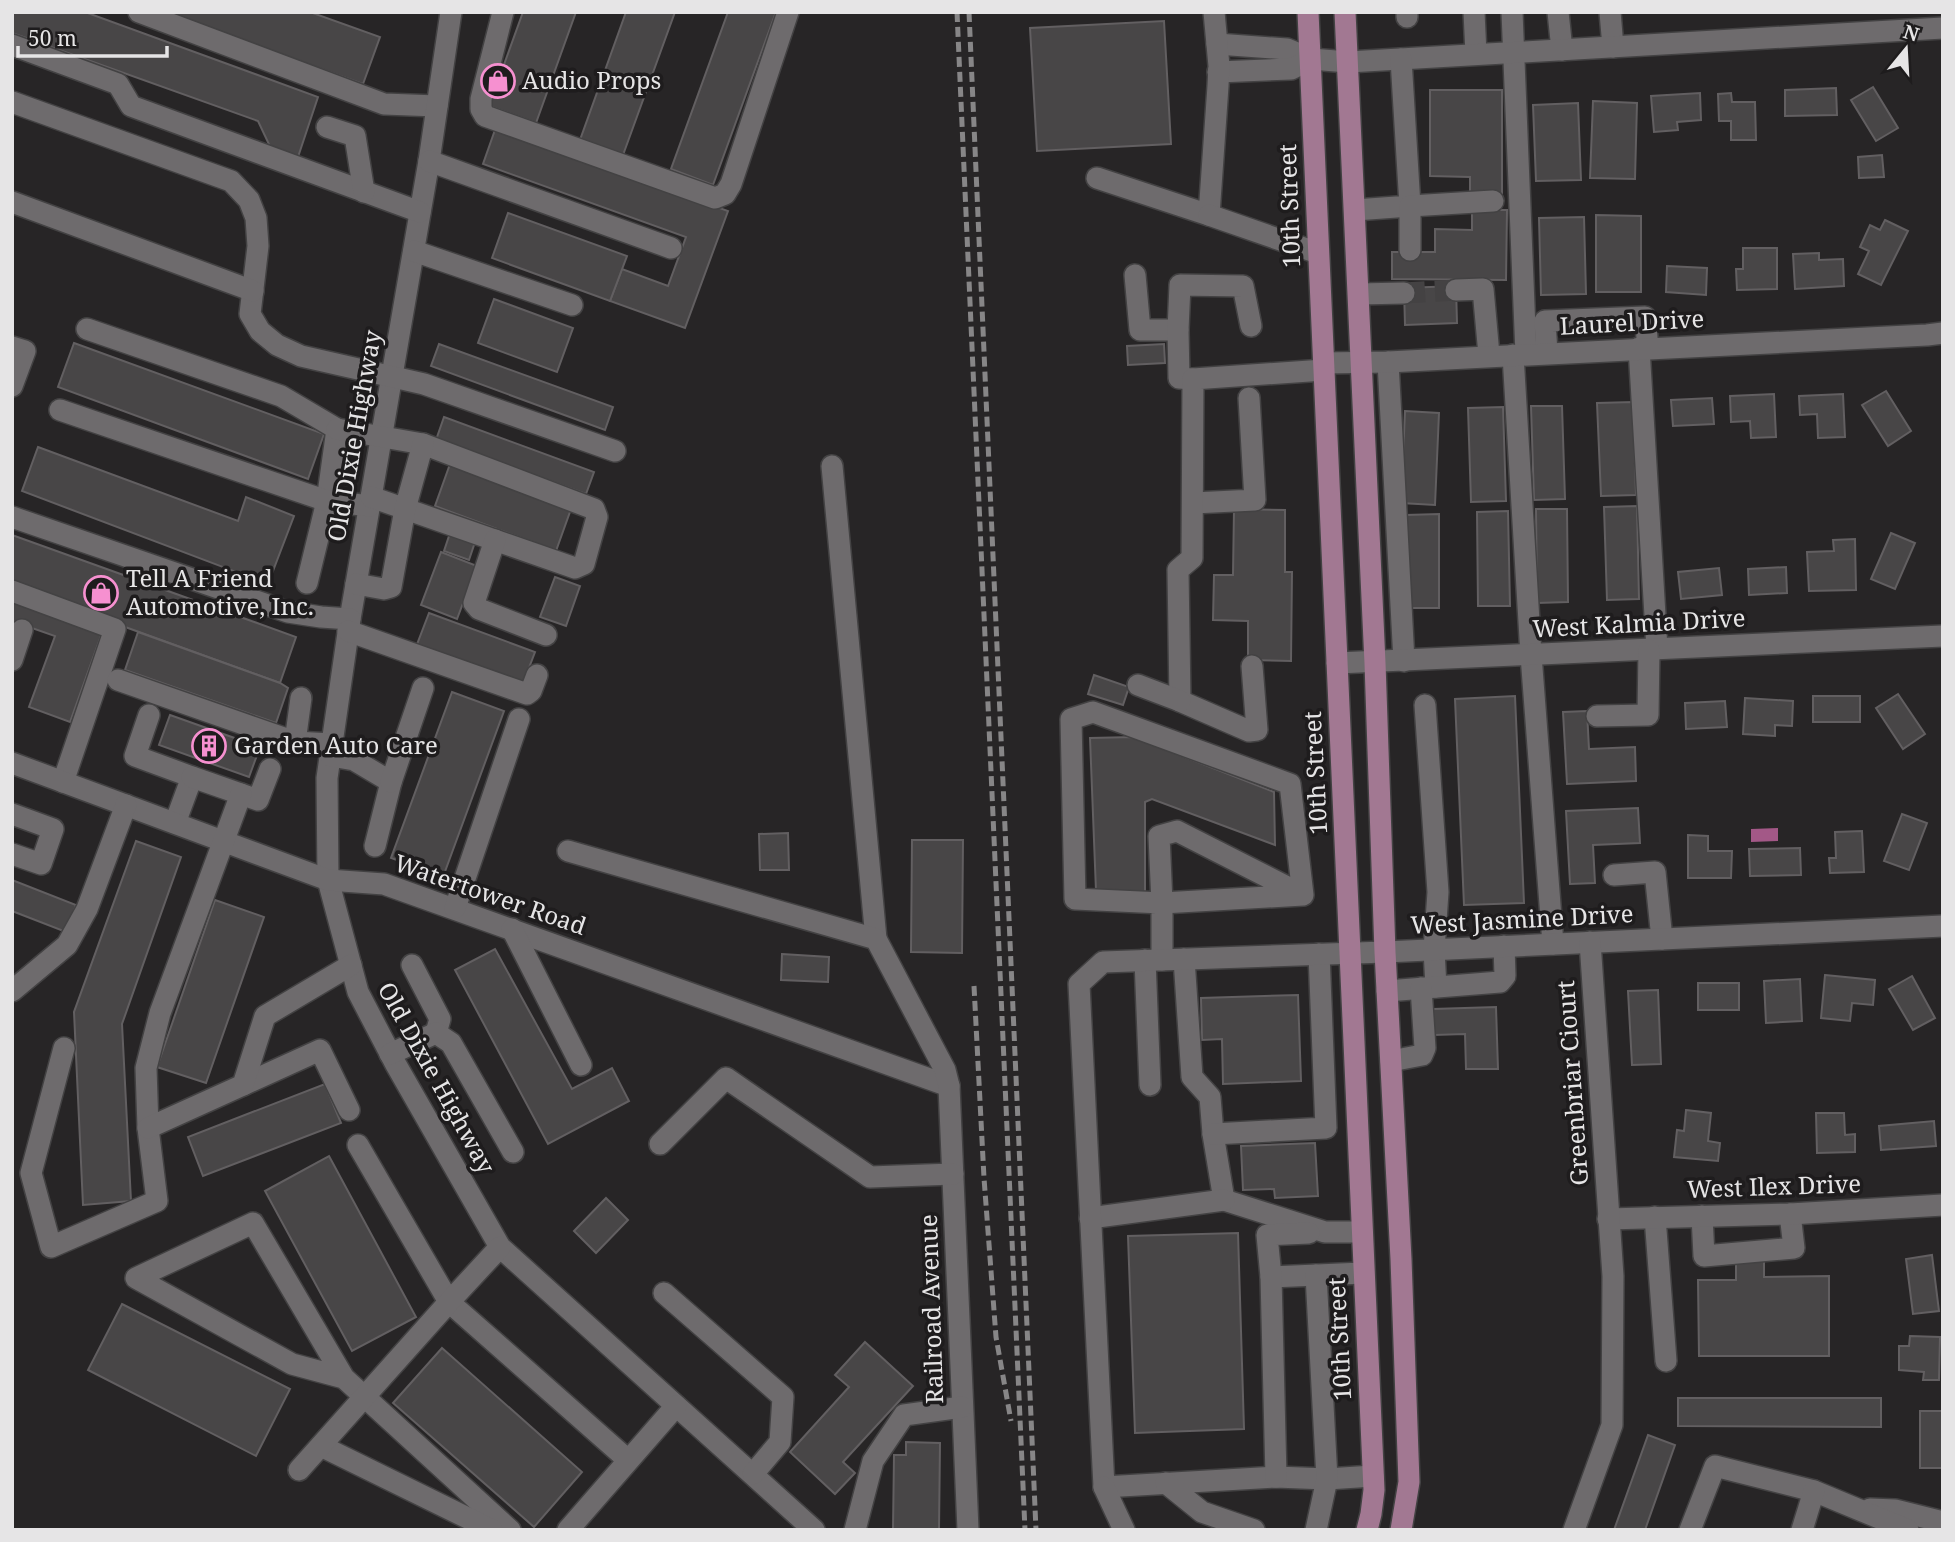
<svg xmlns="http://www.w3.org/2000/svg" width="1955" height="1542" viewBox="0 0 1955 1542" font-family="'Noto Serif',serif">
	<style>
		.water { fill: #a35887 }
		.building { fill: #484647; stroke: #625f61; stroke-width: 2 }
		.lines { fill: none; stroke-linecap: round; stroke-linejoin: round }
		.minor-tunnel { stroke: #444243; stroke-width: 21; stroke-dasharray: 21 10; stroke-linecap: butt }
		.minor-casing { stroke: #434243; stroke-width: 24 }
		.major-casing { stroke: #434243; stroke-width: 24 }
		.minor { stroke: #6e6b6d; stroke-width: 21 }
		.major { stroke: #a27892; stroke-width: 21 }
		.rail { stroke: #878687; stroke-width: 5; stroke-dasharray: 10 5; stroke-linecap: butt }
		.labels { text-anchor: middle; stroke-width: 7; stroke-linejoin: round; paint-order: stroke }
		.poi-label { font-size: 24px; fill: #e6e5e6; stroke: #1e1c1d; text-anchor: start }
		.street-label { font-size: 24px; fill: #e6e5e6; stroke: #1e1c1d }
	</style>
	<rect width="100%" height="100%" fill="#272526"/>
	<path class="water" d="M 1778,828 L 1778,841 L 1751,842 L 1751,829 Z"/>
	<g class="building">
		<path d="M 12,12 L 85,12 L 318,97 L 296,163 L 274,155 L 258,121 L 12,33 Z"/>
		<path d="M 162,12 L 310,12 L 380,37 L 363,84 Z"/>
		<path d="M 523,12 L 576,12 L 536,123 L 489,106 Z"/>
		<path d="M 626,12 L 675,12 L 623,155 L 580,140 Z"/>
		<path d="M 728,12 L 776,12 L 713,185 L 671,169 Z"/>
		<path d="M 1164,21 L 1171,144 L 1037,151 L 1030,28 Z"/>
		<path d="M 1873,87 L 1898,128 L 1876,141 L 1851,100 Z"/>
		<path d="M 1836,88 L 1837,115 L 1785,116 L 1785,90 Z"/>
		<path d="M 1430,90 L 1502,90 L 1502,193 L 1470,193 L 1470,177 L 1430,176 Z"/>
		<path d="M 1700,93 L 1701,120 L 1677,122 L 1678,130 L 1654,132 L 1651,96 Z"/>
		<path d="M 1731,93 L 1732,102 L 1755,102 L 1756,140 L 1731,140 L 1731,121 L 1719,121 L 1718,94 Z"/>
		<path d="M 1593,101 L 1637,103 L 1635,179 L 1590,178 Z"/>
		<path d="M 1578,103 L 1581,180 L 1536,181 L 1533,105 Z"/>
		<path d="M 496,127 L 728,211 L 685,328 L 610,301 L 622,269 L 668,286 L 686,237 L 483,164 Z"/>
		<path d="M 1882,155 L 1884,177 L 1859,178 L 1858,157 Z"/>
		<path d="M 1472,210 L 1507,210 L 1506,280 L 1392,279 L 1392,252 L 1435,252 L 1435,229 L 1472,230 Z"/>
		<path d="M 508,213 L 627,256 L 610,301 L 492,258 Z"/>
		<path d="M 1596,215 L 1641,216 L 1641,292 L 1596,292 Z"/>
		<path d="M 1584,217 L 1586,294 L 1541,295 L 1539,218 Z"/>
		<path d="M 1885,220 L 1908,231 L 1881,285 L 1858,274 L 1869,251 L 1860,247 L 1870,225 L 1880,230 Z"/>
		<path d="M 1743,248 L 1777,248 L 1777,289 L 1737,290 L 1736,269 L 1743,269 Z"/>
		<path d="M 1819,253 L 1819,260 L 1843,259 L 1844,286 L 1795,289 L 1793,254 Z"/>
		<path d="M 1667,266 L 1707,268 L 1706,295 L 1666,292 Z"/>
		<path d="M 1456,286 L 1457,323 L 1405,325 L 1404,288 Z"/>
		<path d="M 494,299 L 573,328 L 557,372 L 478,343 Z"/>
		<path d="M 74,343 L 324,434 L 308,479 L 58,387 Z"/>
		<path d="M 439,344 L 613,407 L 605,430 L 431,366 Z"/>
		<path d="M 1164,344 L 1165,363 L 1128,365 L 1127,346 Z"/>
		<path d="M 1886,391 L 1911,431 L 1888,446 L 1862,405 Z"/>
		<path d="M 1774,394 L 1776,437 L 1751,438 L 1750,421 L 1731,422 L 1730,396 Z"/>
		<path d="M 1843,394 L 1845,437 L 1818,438 L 1817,414 L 1800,415 L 1799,396 Z"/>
		<path d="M 1712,398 L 1714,424 L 1673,426 L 1671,400 Z"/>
		<path d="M 1633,402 L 1636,495 L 1601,496 L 1597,403 Z"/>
		<path d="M 1531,406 L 1562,406 L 1565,499 L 1534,500 Z"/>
		<path d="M 1503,407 L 1506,501 L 1471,502 L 1468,408 Z"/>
		<path d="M 1405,411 L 1439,413 L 1435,505 L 1401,503 Z"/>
		<path d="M 444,417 L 594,472 L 586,494 L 436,440 Z"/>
		<path d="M 38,447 L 238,521 L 246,497 L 294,516 L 268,584 L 22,491 Z"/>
		<path d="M 450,464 L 571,509 L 556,551 L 435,506 Z"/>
		<path d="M 1637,506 L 1639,599 L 1607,600 L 1604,507 Z"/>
		<path d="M 1234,509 L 1285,510 L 1285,572 L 1292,572 L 1291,661 L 1248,660 L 1248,621 L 1213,620 L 1214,575 L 1233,575 Z"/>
		<path d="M 1536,509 L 1567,509 L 1568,602 L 1537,603 Z"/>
		<path d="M 1508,511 L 1510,606 L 1478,606 L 1477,512 Z"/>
		<path d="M 1439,514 L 1439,608 L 1407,608 L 1406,515 Z"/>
		<path d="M 450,533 L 475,542 L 469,560 L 444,551 Z"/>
		<path d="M 1891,533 L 1915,543 L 1895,589 L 1871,579 Z"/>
		<path d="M 12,535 L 296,637 L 280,683 L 12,586 Z"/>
		<path d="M 1855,539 L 1856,590 L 1809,591 L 1807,552 L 1834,551 L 1833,540 Z"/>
		<path d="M 441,552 L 477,566 L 457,619 L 421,605 Z"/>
		<path d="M 1786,567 L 1787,593 L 1749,595 L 1748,569 Z"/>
		<path d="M 1719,568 L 1722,595 L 1681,599 L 1678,572 Z"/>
		<path d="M 555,577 L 580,586 L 566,626 L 540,617 Z"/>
		<path d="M 12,601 L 102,633 L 70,722 L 29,707 L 55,636 L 12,621 Z"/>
		<path d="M 429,613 L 535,652 L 522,686 L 416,647 Z"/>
		<path d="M 138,632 L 280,683 L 288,688 L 276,723 L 125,670 Z"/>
		<path d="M 1094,675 L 1129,687 L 1123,705 L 1088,694 Z"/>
		<path d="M 452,692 L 504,711 L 443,877 L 391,858 Z"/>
		<path d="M 1898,694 L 1925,734 L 1903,749 L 1876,708 Z"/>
		<path d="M 1515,696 L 1524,903 L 1464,905 L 1455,699 Z"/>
		<rect x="1813" y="696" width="47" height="26"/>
		<path d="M 1745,698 L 1793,701 L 1792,726 L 1775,725 L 1775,736 L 1743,734 Z"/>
		<path d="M 1725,701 L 1727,727 L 1686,729 L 1685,703 Z"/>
		<path d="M 1587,711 L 1589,749 L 1635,747 L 1636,781 L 1567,784 L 1563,712 Z"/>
		<path d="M 170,715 L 260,747 L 249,777 L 159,745 Z"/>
		<path d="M 1134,737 L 1274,792 L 1275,845 L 1152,799 L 1145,802 L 1145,892 L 1096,891 L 1090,738 Z"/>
		<path d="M 1638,808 L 1640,843 L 1593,845 L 1595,883 L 1570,884 L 1566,811 Z"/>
		<path d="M 1902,814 L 1927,823 L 1909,870 L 1884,861 Z"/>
		<path d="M 1862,831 L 1864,872 L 1830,873 L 1829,858 L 1836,858 L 1835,832 Z"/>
		<path d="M 788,833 L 789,870 L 760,870 L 759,834 Z"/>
		<path d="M 1688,835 L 1708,836 L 1708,851 L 1732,851 L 1731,878 L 1688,878 Z"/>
		<path d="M 912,840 L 963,840 L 962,953 L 911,952 Z"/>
		<path d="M 136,841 L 181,857 L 122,1024 L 131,1201 L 83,1205 L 74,1012 Z"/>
		<path d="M 1800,848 L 1801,875 L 1750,876 L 1749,849 Z"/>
		<path d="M 12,880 L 76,905 L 66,932 L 12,911 Z"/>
		<path d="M 215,900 L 264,917 L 206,1083 L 157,1067 Z"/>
		<path d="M 495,949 L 572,1089 L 612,1068 L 629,1101 L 548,1144 L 455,970 Z"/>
		<path d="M 782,954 L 829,957 L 828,982 L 781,980 Z"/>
		<path d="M 1825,975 L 1875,980 L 1873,1005 L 1852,1003 L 1850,1021 L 1821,1018 Z"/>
		<path d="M 1912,976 L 1935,1018 L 1913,1030 L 1889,989 Z"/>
		<path d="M 1800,979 L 1802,1021 L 1766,1023 L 1764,981 Z"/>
		<rect x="1698" y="983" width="41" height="27"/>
		<path d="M 1658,990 L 1661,1064 L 1632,1065 L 1628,991 Z"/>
		<path d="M 1298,995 L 1301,1081 L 1223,1084 L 1222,1039 L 1202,1040 L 1201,998 Z"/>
		<path d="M 1496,1007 L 1498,1069 L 1466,1069 L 1465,1034 L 1434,1035 L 1433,1009 Z"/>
		<path d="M 325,1084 L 341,1123 L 203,1176 L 188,1137 Z"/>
		<path d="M 1686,1110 L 1711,1113 L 1708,1141 L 1720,1143 L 1718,1161 L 1674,1157 L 1677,1130 L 1684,1131 Z"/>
		<path d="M 1816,1113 L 1844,1113 L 1845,1135 L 1855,1134 L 1855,1152 L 1817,1153 Z"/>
		<path d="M 1934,1121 L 1936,1146 L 1881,1150 L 1879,1126 Z"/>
		<path d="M 1315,1143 L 1318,1196 L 1275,1198 L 1274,1189 L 1243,1190 L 1241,1146 Z"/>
		<path d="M 329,1156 L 416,1317 L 352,1351 L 265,1191 Z"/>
		<path d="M 606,1198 L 628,1220 L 596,1253 L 574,1231 Z"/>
		<path d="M 1238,1233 L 1244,1429 L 1135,1433 L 1128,1236 Z"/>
		<path d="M 1932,1255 L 1939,1311 L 1913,1314 L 1906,1259 Z"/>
		<path d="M 1736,1261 L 1764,1261 L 1764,1277 L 1829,1276 L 1829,1356 L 1699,1356 L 1698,1280 L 1736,1280 Z"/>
		<path d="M 122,1304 L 290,1389 L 256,1456 L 88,1370 Z"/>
		<path d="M 1910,1336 L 1940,1337 L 1939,1380 L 1923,1380 L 1924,1372 L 1899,1370 L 1899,1346 L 1909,1346 Z"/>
		<path d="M 865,1342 L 913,1386 L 843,1462 L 855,1473 L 835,1494 L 790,1452 L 849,1387 L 835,1375 Z"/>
		<path d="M 442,1348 L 582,1472 L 534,1527 L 393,1403 Z"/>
		<path d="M 1678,1398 L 1881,1398 L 1881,1427 L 1678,1426 Z"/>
		<rect x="1920" y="1411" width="23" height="57"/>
		<path d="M 1648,1435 L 1675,1445 L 1645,1530 L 1614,1530 Z"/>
		<path d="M 906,1442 L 940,1443 L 939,1530 L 893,1530 L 894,1455 L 906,1455 Z"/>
	</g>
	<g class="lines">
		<path class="minor-tunnel" d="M 1404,293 L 1456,290"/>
		<g class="minor-casing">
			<g id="minor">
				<path d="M 139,12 L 384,104 L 437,106"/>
				<path d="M 451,12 L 429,161 L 350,619 L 327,778 L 328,880 L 358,992 L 395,1063 L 500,1247 L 814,1530"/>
				<path d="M 503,12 L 481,99 L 481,109 L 485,116 L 715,198 L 725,194 L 731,184 L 788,12"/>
				<path d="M 1407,12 L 1407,17"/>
				<path d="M 1474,12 L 1476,54"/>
				<path d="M 1512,12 L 1526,354"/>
				<path d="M 1558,12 L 1562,50"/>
				<path d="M 1610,12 L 1613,47"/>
				<path d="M 1217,44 L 1287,49 L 1311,59 L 1348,62 L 1943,28"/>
				<path d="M 12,45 L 118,84 L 131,106 L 420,212"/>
				<path d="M 1218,72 L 1291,69 L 1311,59"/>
				<path d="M 12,102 L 231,181 L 249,200 L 256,218 L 258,246 L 250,314 L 260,331 L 277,345 L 301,356 L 424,384 L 615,451"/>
				<path d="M 327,127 L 355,136 L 364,192"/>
				<path d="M 429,161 L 671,248"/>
				<path d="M 1097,178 L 1209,215 L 1218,86 L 1219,66 L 1214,12"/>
				<path d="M 12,202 L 253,291"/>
				<path d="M 1355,210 L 1410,206 L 1401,59"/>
				<path d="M 1209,215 L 1318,253"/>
				<path d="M 1410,250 L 1410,206 L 1493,201"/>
				<path d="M 414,251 L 572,305"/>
				<path d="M 1135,275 L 1140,330 L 1178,330"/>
				<path d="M 1456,290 L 1483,289 L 1489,355"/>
				<path d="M 1359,294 L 1404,293"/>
				<path d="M 87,329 L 281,396 L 337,429 L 327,501 L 307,583"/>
				<path d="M 12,347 L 25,351 L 12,386"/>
				<path d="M 1639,348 L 1657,649"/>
				<path d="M 1547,353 L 1545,321 L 1645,317 L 1648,348"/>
				<path d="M 1513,355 L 1531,655 L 1553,944"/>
				<path d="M 1388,362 L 1404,661"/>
				<path d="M 1323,363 L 1388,362 L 1927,335 L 1943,333"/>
				<path d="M 1193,379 L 1179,378 L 1178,330 L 1180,285 L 1243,286 L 1251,326"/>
				<path d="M 60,410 L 327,501 L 370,506"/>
				<path d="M 337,429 L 423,444 L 594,509 L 597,517 L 584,564 L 575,568 L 371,497"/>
				<path d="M 832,466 L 876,939"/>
				<path d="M 1193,503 L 1255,500 L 1249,398"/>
				<path d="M 12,517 L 288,612 L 321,617 L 350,619"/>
				<path d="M 495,540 L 474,603 L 479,609 L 546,635"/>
				<path d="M 356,584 L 384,589 L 391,587 L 405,509 L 423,444"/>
				<path d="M 12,591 L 115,629 L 63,782"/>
				<path d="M 348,631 L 527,694 L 531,691 L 537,675"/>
				<path d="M 12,660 L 22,630"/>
				<path d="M 1337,663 L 1943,636"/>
				<path d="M 1252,666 L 1257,730 L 1249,731 L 1180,701 L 1178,570 L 1192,558 L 1193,379 L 1324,370"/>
				<path d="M 118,680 L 295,742 L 332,744"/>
				<path d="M 1138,685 L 1180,701"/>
				<path d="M 1425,705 L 1438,892 L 1434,950 L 1436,987"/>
				<path d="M 149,715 L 135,756 L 192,777 L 175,823"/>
				<path d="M 1597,716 L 1648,715 L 1649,650"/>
				<path d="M 295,742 L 301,698"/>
				<path d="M 331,756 L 354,760 L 391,782 L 375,846"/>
				<path d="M 12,763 L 328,880 L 384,884 L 949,1086"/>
				<path d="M 192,777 L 258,800 L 270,769"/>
				<path d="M 391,782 L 423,688"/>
				<path d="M 12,814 L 53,829 L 41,864 L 12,854"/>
				<path d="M 568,851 L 876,939 L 945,1070 L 949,1086 L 968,1530"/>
				<path d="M 1614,875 L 1655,872 L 1662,939"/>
				<path d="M 455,908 L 519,719"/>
				<path d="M 512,929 L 581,1065"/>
				<path d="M 1184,959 L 1192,1077 L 1210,1097 L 1213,1134 L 1224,1200 L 1325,1232 L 1362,1232"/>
				<path d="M 1145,960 L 1150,1085"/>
				<path d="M 1162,960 L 1162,903 L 1303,895 L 1290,784 L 1093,712 L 1071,719 L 1075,899 L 1162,903 L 1159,836 L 1177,831 L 1303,895"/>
				<path d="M 412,965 L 440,1019 L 436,1033"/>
				<path d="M 12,991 L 67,945 L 87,909 L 126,805"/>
				<path d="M 1387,991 L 1500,982 L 1505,976 L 1504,946"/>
				<path d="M 64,1048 L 31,1173 L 51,1247 L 157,1201 L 148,1128 L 146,1068 L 160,1013 L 241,794"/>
				<path d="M 390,1054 L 436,1033 L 451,1043 L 513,1152"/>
				<path d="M 1391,1061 L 1422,1055 L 1425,1048 L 1421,988"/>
				<path d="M 243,1085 L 320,1050 L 349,1110"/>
				<path d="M 148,1128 L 243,1085 L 265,1016 L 351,965"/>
				<path d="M 1213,1134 L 1326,1128 L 1319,954"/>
				<path d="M 660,1144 L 726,1078 L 870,1177 L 953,1174"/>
				<path d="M 358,1145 L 449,1302 L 628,1460"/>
				<path d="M 1702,1216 L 1704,1256 L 1794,1248 L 1790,1214"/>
				<path d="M 1655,1217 L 1666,1361"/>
				<path d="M 1090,1218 L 1224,1200"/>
				<path d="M 1608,1219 L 1790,1214 L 1943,1205"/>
				<path d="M 1271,1277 L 1363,1273"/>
				<path d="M 664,1293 L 783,1397 L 780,1442 L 753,1474"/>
				<path d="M 344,1378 L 292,1364 L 136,1278 L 253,1223 L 344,1378 L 510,1530"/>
				<path d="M 321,1446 L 492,1530"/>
				<path d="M 299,1470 L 449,1302 L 500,1247"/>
				<path d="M 1373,1476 L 1327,1479 L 1276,1477 L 1104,1487 L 1079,984 L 1103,962 L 1385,952 L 1943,926"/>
				<path d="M 1276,1477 L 1271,1277 L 1267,1235 L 1309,1233"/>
				<path d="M 1166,1483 L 1202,1512 L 1254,1530"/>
				<path d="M 1104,1487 L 1124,1530"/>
				<path d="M 1870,1509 L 1895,1510 L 1943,1522"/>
				<path d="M 568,1530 L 676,1406"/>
				<path d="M 855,1530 L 873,1461 L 904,1415 L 962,1407"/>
				<path d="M 1316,1530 L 1327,1479 L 1316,1275"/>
				<path d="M 1574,1530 L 1612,1425 L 1613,1276 L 1590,942"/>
				<path d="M 1690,1530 L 1715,1466 L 1814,1491 L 1908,1530"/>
				<path d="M 1802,1530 L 1814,1491"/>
			</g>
		</g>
		<g class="major-casing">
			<g id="major">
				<path d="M 1308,12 L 1374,1490 L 1371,1514 L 1367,1530"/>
				<path d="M 1345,12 L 1375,663 L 1385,952 L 1401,1259 L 1409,1482 L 1401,1530"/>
			</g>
		</g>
		<use href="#minor" class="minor"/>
		<use href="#major" class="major"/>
		<g class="rail">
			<path d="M 957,12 L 1025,1530"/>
			<path d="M 969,12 L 1036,1530"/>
			<path d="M 974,986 L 984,1178 L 996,1337 L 1011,1421"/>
		</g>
	</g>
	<defs>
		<g id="shop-ring" transform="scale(1.75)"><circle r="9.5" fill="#1e1c1d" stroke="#f690d0" stroke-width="1.5"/><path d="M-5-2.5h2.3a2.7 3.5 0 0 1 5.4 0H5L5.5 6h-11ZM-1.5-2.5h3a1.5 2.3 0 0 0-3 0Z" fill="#f690d0"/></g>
		<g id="building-ring" transform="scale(1.75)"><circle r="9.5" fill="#1e1c1d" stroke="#f690d0" stroke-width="1.5"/><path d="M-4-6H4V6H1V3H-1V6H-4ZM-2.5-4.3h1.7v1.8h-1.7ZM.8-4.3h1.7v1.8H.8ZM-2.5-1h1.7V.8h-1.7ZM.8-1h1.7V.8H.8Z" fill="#f690d0"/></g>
	</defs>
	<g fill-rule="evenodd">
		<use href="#shop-ring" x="498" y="81"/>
		<use href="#shop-ring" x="101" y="593"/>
		<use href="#building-ring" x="209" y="746"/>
	</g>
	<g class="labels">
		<g class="poi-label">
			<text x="522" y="89">Audio Props</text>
			<text x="126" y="587">Tell A Friend<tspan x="126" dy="28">Automotive, Inc.</tspan></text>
			<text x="234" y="754">Garden Auto Care</text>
		</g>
		<g class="street-label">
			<text transform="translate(1290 206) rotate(-92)" y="8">10th Street</text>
			<text transform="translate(1632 323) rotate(-3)" y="8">Laurel Drive</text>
			<text transform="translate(355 436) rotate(-80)" y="8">Old Dixie Highway</text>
			<text transform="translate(1639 624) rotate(-3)" y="8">West Kalmia Drive</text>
			<text transform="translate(1316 773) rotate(-93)" y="8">10th Street</text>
			<text transform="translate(490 895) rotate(19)" y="8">Watertower Road</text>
			<text transform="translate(1522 920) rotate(-3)" y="8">West Jasmine Drive</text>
			<text transform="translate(436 1078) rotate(61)" y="8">Old Dixie Highway</text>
			<text transform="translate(1573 1083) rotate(-94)" y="8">Greenbriar Ciourt</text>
			<text transform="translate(1774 1187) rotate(-2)" y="8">West Ilex Drive</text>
			<text transform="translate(932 1309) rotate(-92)" y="8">Railroad Avenue</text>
			<text transform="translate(1340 1339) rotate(-93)" y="8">10th Street</text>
		</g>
	</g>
	<rect width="1955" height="1542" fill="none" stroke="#e6e5e6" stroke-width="28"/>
	<g transform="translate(1906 49) rotate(18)" stroke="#1e1c1d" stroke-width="5" paint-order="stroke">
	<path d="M0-5L12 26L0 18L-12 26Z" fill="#e6e5e6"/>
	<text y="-10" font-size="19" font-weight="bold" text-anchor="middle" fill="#e6e5e6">N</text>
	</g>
	<path d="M18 46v10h149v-10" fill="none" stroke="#e6e5e6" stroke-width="3.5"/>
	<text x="28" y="46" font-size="21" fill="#e6e5e6" stroke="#1e1c1d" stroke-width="5" paint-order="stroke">50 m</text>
</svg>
